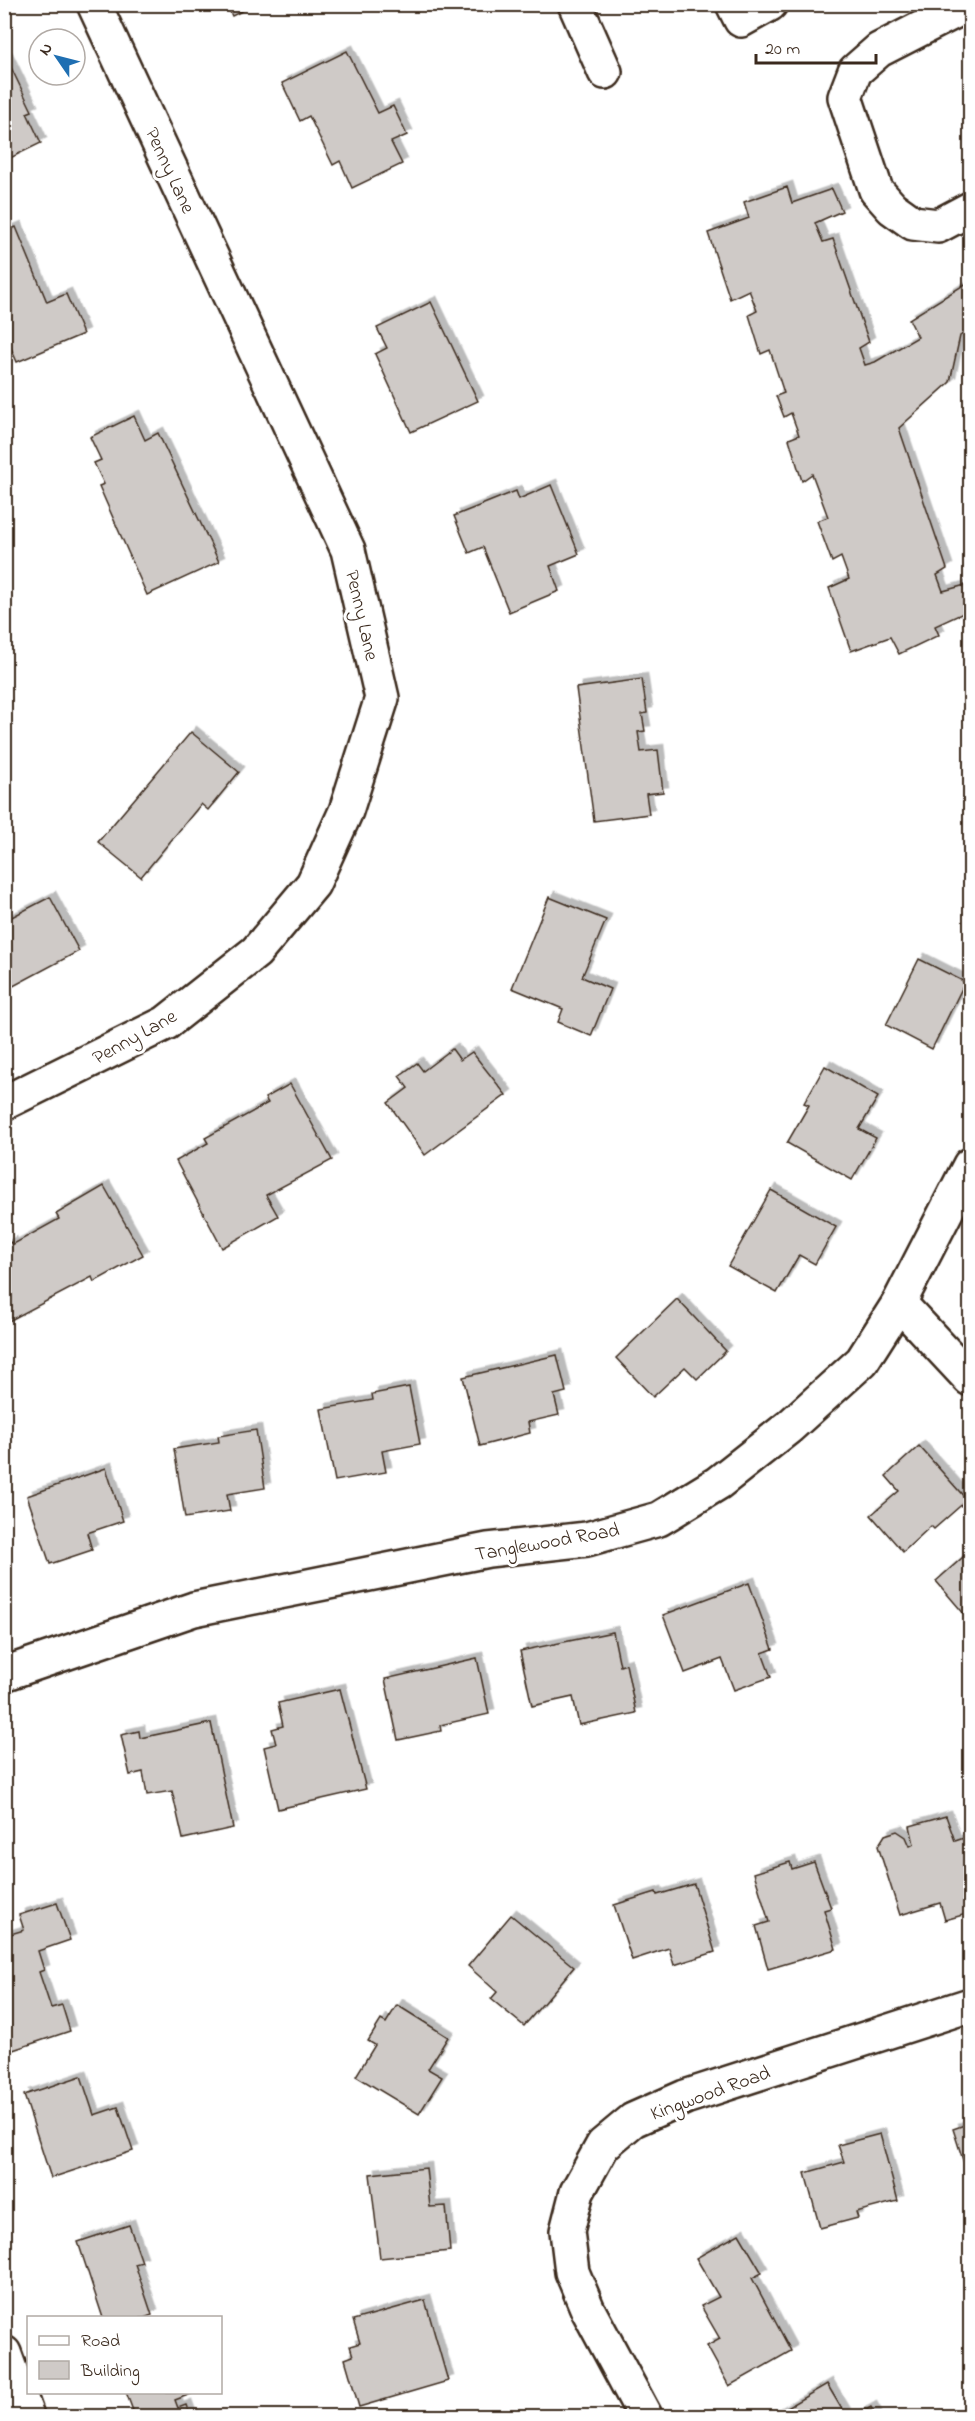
<svg xmlns="http://www.w3.org/2000/svg" width="975" height="2421" viewBox="0 0 975 2421" font-family="'Indie Flower',sans-serif">
	<style>
		.building { fill: #cfcac7; stroke: #3b2a1e; stroke-width: 1.5; filter: url(#shadow) }
		.lines { fill: none; stroke-linecap: round; stroke-linejoin: round }
		.minor-casing { stroke: #3b2a1e; stroke-width: 38 }
		.minor { stroke: #fff; stroke-width: 33 }
		.labels { text-anchor: middle; stroke-width: 6; stroke-linejoin: round; paint-order: stroke }
		.street-label { font-size: 20px; fill: #3b2a1e; stroke: #fff }
	</style>
	<defs>
		<filter id="shadow"><feDropShadow dx="5.5" dy="-5.5" stdDeviation="0" flood-color="#0004"/></filter>
	</defs>
	<rect width="100%" height="100%" fill="#fff"/>
	<filter id="ink" filterUnits="userSpaceOnUse"><feTurbulence type="fractalNoise" baseFrequency=".0167" numOctaves="2"/><feDisplacementMap in="SourceGraphic" scale="12" xChannelSelector="R" yChannelSelector="G"/><feConvolveMatrix kernelMatrix="1 2 1 2 8 2 1 2 1" color-interpolation-filters="sRGB"/></filter>
	<g filter="url(#ink)">
		<g class="building">
			<path d="M 226,4 L 256,4 L 232,16 Z"/>
			<path d="M 347,51 L 378,113 L 393,106 L 407,135 L 391,142 L 402,164 L 352,188 L 340,161 L 333,165 L 309,116 L 300,121 L 282,83 Z"/>
			<path d="M 6,57 L 32,111 L 27,113 L 41,143 L 4,161 Z"/>
			<path d="M 787,187 L 792,203 L 832,189 L 842,211 L 815,223 L 823,242 L 833,239 L 869,342 L 859,348 L 865,365 L 875,362 L 918,337 L 909,319 L 970,281 L 970,329 L 960,336 L 950,382 L 899,428 L 947,569 L 937,575 L 943,591 L 969,584 L 970,610 L 935,626 L 939,635 L 899,654 L 890,637 L 851,651 L 829,588 L 849,579 L 841,557 L 832,562 L 817,521 L 828,517 L 812,474 L 802,481 L 789,439 L 799,435 L 791,413 L 784,417 L 776,396 L 784,393 L 770,350 L 761,354 L 749,315 L 757,311 L 749,290 L 730,299 L 708,233 L 749,218 L 744,202 Z"/>
			<path d="M 16,227 L 47,302 L 66,294 L 83,334 L 17,362 L 4,332 L 4,232 Z"/>
			<path d="M 431,302 L 478,401 L 411,432 L 375,354 L 387,348 L 377,328 Z"/>
			<path d="M 134,416 L 145,440 L 158,433 L 219,562 L 147,595 L 99,486 L 104,484 L 94,463 L 101,460 L 90,437 Z"/>
			<path d="M 551,485 L 579,554 L 550,566 L 559,591 L 509,612 L 483,547 L 469,553 L 454,516 L 516,491 L 519,499 Z"/>
			<path d="M 642,679 L 647,713 L 642,714 L 645,731 L 638,732 L 641,752 L 658,750 L 663,792 L 646,794 L 649,814 L 594,821 L 576,688 Z"/>
			<path d="M 191,732 L 239,772 L 208,810 L 201,804 L 141,877 L 98,842 Z"/>
			<path d="M 50,897 L 79,951 L 4,991 L 4,921 Z"/>
			<path d="M 549,897 L 606,920 L 582,977 L 610,989 L 591,1036 L 558,1022 L 563,1009 L 512,988 Z"/>
			<path d="M 919,959 L 965,982 L 932,1049 L 886,1025 Z"/>
			<path d="M 452,1049 L 460,1060 L 472,1052 L 506,1095 L 425,1155 L 388,1103 L 408,1088 L 399,1076 L 417,1063 L 423,1071 Z"/>
			<path d="M 825,1066 L 878,1097 L 859,1129 L 876,1138 L 852,1180 L 787,1143 L 809,1105 L 804,1103 Z"/>
			<path d="M 290,1084 L 332,1160 L 266,1195 L 278,1216 L 222,1248 L 176,1161 L 208,1143 L 205,1138 L 268,1103 L 265,1098 Z"/>
			<path d="M 104,1186 L 143,1255 L 94,1282 L 92,1277 L 5,1323 L 4,1246 L 11,1242 L 12,1245 L 59,1219 L 56,1214 Z"/>
			<path d="M 771,1190 L 836,1227 L 815,1264 L 799,1255 L 777,1293 L 728,1266 Z"/>
			<path d="M 677,1299 L 726,1351 L 697,1379 L 685,1367 L 653,1397 L 616,1358 Z"/>
			<path d="M 557,1355 L 566,1392 L 554,1395 L 559,1415 L 528,1422 L 530,1433 L 480,1446 L 463,1377 Z"/>
			<path d="M 409,1387 L 420,1444 L 382,1451 L 386,1472 L 335,1481 L 321,1409 L 373,1400 L 372,1394 Z"/>
			<path d="M 256,1430 L 265,1488 L 227,1494 L 230,1511 L 185,1518 L 174,1449 L 219,1442 L 218,1436 Z"/>
			<path d="M 919,1446 L 967,1500 L 934,1529 L 931,1526 L 903,1552 L 871,1515 L 899,1491 L 886,1476 Z"/>
			<path d="M 106,1468 L 123,1521 L 87,1533 L 92,1550 L 50,1564 L 27,1496 Z"/>
			<path d="M 970,1551 L 970,1616 L 967,1613 L 965,1615 L 936,1581 Z"/>
			<path d="M 749,1583 L 773,1649 L 762,1653 L 771,1677 L 734,1690 L 722,1659 L 685,1673 L 663,1615 Z"/>
			<path d="M 613,1632 L 620,1666 L 626,1664 L 636,1713 L 579,1725 L 573,1697 L 532,1706 L 520,1651 Z"/>
			<path d="M 477,1658 L 489,1714 L 440,1725 L 441,1731 L 398,1740 L 385,1679 Z"/>
			<path d="M 340,1689 L 366,1789 L 278,1809 L 264,1747 L 276,1744 L 272,1729 L 283,1726 L 278,1703 Z"/>
			<path d="M 211,1723 L 233,1828 L 183,1839 L 172,1791 L 147,1795 L 143,1772 L 130,1775 L 121,1735 L 139,1731 L 140,1738 Z"/>
			<path d="M 946,1816 L 955,1841 L 964,1838 L 970,1860 L 970,1913 L 945,1920 L 940,1903 L 900,1915 L 878,1846 L 885,1835 L 897,1831 L 906,1837 L 910,1846 L 914,1844 L 910,1826 Z"/>
			<path d="M 790,1862 L 792,1869 L 814,1862 L 831,1908 L 824,1910 L 836,1949 L 768,1969 L 756,1926 L 769,1922 L 754,1873 Z"/>
			<path d="M 694,1884 L 715,1952 L 674,1965 L 669,1948 L 632,1960 L 614,1905 L 656,1892 L 657,1895 Z"/>
			<path d="M 57,1903 L 70,1940 L 38,1951 L 44,1970 L 39,1972 L 51,2008 L 62,2005 L 70,2031 L 10,2051 L 4,2035 L 4,1936 L 24,1930 L 19,1915 Z"/>
			<path d="M 511,1915 L 574,1967 L 524,2026 L 491,1999 L 497,1992 L 468,1966 Z"/>
			<path d="M 397,2005 L 448,2037 L 428,2069 L 442,2077 L 419,2114 L 356,2076 L 375,2045 L 368,2041 L 381,2020 L 386,2023 Z"/>
			<path d="M 81,2076 L 94,2115 L 118,2107 L 133,2151 L 51,2178 L 24,2095 Z"/>
			<path d="M 970,2123 L 970,2182 L 953,2129 Z"/>
			<path d="M 880,2134 L 898,2201 L 856,2212 L 858,2218 L 820,2228 L 805,2173 L 844,2162 L 838,2145 Z"/>
			<path d="M 426,2168 L 430,2207 L 446,2206 L 450,2251 L 380,2258 L 370,2174 Z"/>
			<path d="M 129,2225 L 142,2262 L 135,2264 L 152,2315 L 144,2318 L 103,2318 L 78,2242 Z"/>
			<path d="M 739,2234 L 762,2273 L 752,2278 L 791,2351 L 729,2386 L 707,2346 L 720,2339 L 701,2306 L 719,2297 L 696,2258 Z"/>
			<path d="M 425,2300 L 448,2381 L 359,2407 L 345,2359 L 353,2356 L 350,2346 L 360,2343 L 353,2320 Z"/>
			<path d="M 827,2384 L 846,2416 L 772,2416 Z"/>
			<path d="M 126,2392 L 196,2392 L 175,2400 L 178,2408 L 186,2405 L 190,2416 L 135,2416 Z"/>
			<path d="M 871,2407 L 876,2416 L 855,2416 Z"/>
		</g>
		<g class="lines">
			<g class="minor-casing">
				<g id="minor">
					<path d="M 575,4 L 605,72"/>
					<path d="M 733,4 L 741,20 L 770,4"/>
					<path d="M 969,4 L 879,50 L 855,71 L 845,97 L 876,190 L 892,208 L 913,223 L 938,226 L 970,209"/>
					<path d="M 4,1103 L 166,1023 L 256,952 L 313,884 L 346,811 L 382,698 L 348,550 L 94,4"/>
					<path d="M 899,1303 L 970,1379"/>
					<path d="M 4,1674 L 194,1609 L 488,1550 L 587,1539 L 659,1519 L 718,1483 L 789,1427 L 862,1361 L 899,1303 L 970,1165"/>
					<path d="M 4,2353 L 27,2416"/>
					<path d="M 645,2416 L 588,2310 L 572,2272 L 567,2231 L 577,2192 L 603,2145 L 633,2120 L 685,2097 L 970,2005"/>
				</g>
			</g>
			<use href="#minor" class="minor"/>
		</g>
	</g>
	<g class="labels">
		<g class="street-label">
			<text transform="translate(171 170) rotate(65)" y="7">Penny Lane</text>
			<text transform="translate(363 615) rotate(77)" y="7">Penny Lane</text>
			<text transform="translate(134 1036) rotate(-29)" y="7">Penny Lane</text>
			<text transform="translate(547 1541) rotate(-10)" y="7">Tanglewood Road</text>
			<text transform="translate(710 2092) rotate(-20)" y="7">Kingwood Road</text>
		</g>
	</g>
	<rect width="975" height="2421" fill="none" stroke="#fff" stroke-width="24"/>
	<rect x="12" y="12" width="951" height="2397" fill="none" stroke="#3b2a1e" stroke-width="2" filter="url(#ink)"/>
	<rect x="27" y="2316" width="195" height="78" fill="#ffffff" stroke="#b1aaa5" stroke-width="1.5"/>
	<rect x="39" y="2336" width="30" height="9" fill="#ffffff" stroke="#b1aaa5" stroke-width="1.5"/>
	<text x="81" y="2346" font-size="18" fill="#3b2a1e">Road</text>
	<rect x="39" y="2361" width="30" height="18" fill="#cfcac7" stroke="#b1aaa5" stroke-width="1.5"/>
	<text x="81" y="2376" font-size="18" fill="#3b2a1e">Building</text>
	<g transform="translate(57 57) rotate(305)"><circle r="28" fill="#ffffff" stroke="#b1aaa5" stroke-width="1.5"/>
	<path d="M0-4.5L10 22L0 15L-10 22Z" fill="#1f6fb2"/>
	<text y="-9" font-size="16" font-weight="bold" text-anchor="middle" fill="#3b2a1e">N</text>
	</g>
	<path d="M756 54v9h120v-9" fill="none" stroke="#3b2a1e" stroke-width="3"/>
	<text x="765" y="54" font-size="18" fill="#3b2a1e" stroke="#ffffff" stroke-width="4.5" paint-order="stroke">20 m</text>
</svg>
